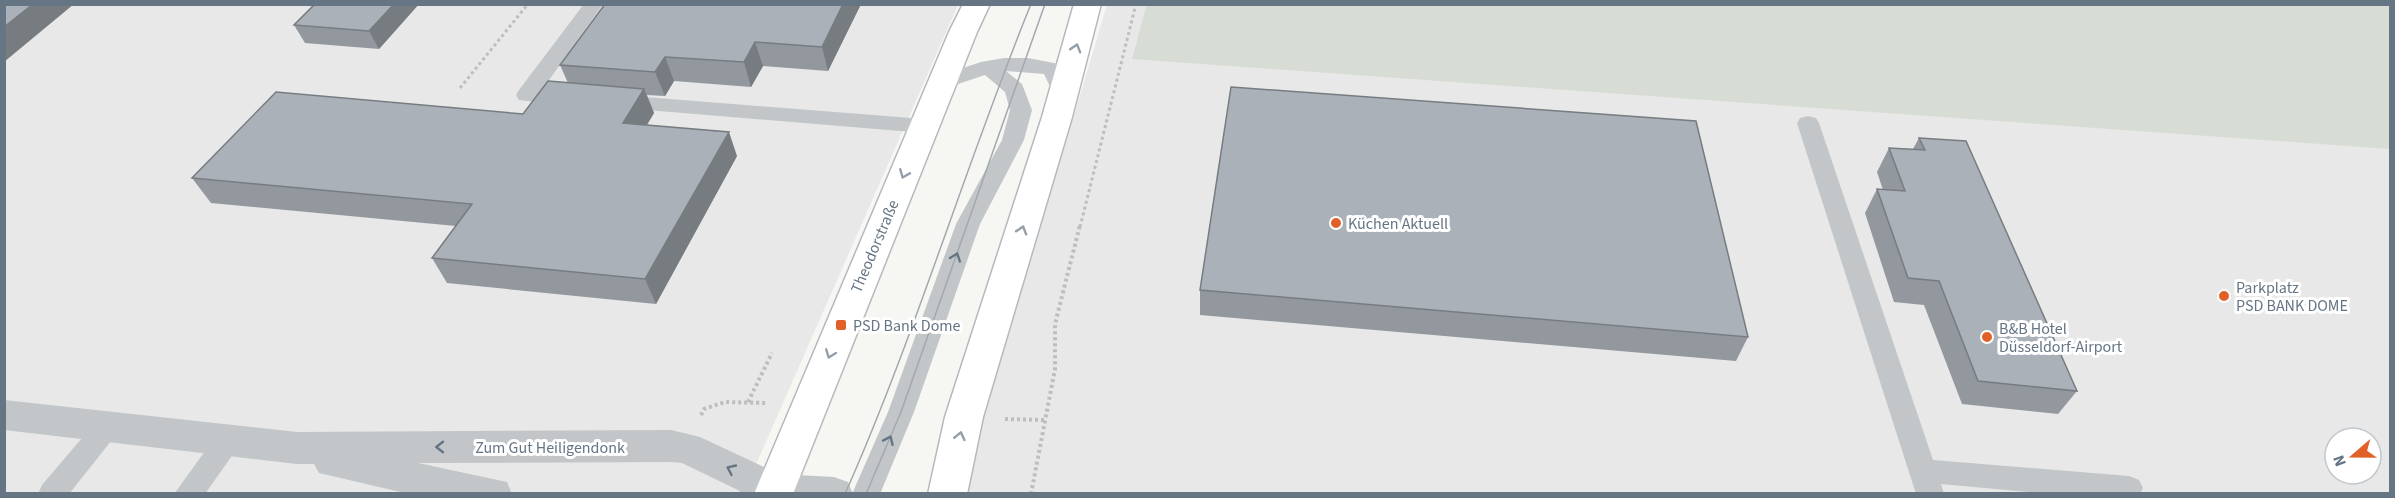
<svg xmlns="http://www.w3.org/2000/svg" width="2395" height="498" viewBox="0 0 2395 498" font-family="'Source Sans 3',sans-serif">
	<style>
		.built { fill: #e7e8e7; fill-rule: evenodd }
		.green { fill: #d7ddd4 }
		.lines { fill: none; stroke-linecap: round; stroke-linejoin: round }
		.secondary-casing { stroke: #b4b9be; stroke-width: 3 }
		.path-far1 { stroke: #bcbec0; stroke-width: 3; stroke-dasharray: 3 3; stroke-linecap: butt }
		.path { stroke: #bcbec0; stroke-width: 4; stroke-dasharray: 3 3; stroke-linecap: butt }
		.service { fill: #c2c6c9; fill-rule: evenodd }
		.minor { fill: #c2c6c9; fill-rule: evenodd }
		.secondary { fill: #fff; fill-rule: evenodd }
		.tram { stroke: #a3a8ae; stroke-width: 1.5 }
		.wall { fill: #92989e }
		.shaded-wall { fill: #777c81 }
		.building { fill: #aab1b8; stroke: #777c81; stroke-width: 1.5 }
		.oneway { stroke: #949ea9 }
		.oneway2 { stroke: #667584 }
		.poi-dot { fill: #e16028; stroke: #fff; stroke-width: 2 }
		.labels { text-anchor: middle; stroke-width: 6; stroke-linejoin: round; paint-order: stroke }
		.poi-label { font-size: 16px; fill: #667584; stroke: #fff; text-anchor: start }
		.street-label { font-size: 16px; fill: #667584; stroke: #fff }
	</style>
	<rect width="100%" height="100%" fill="#f6f7f3"/>
	<g class="built">
		<path d="M 4,5 L 958,5 L 743,494 L 5,493 Z"/>
		<path d="M 1107,5 L 2390,5 L 2390,493 L 961,494 ZM 2335,438 L 2371,438 L 2371,474 L 2335,474 Z"/>
	</g>
	<path class="green" d="M 1147,4 L 2390,5 L 2390,149 L 1132,59 Z"/>
	<g class="lines">
		<g class="secondary-casing">
			<g id="secondary">
				<path d="M 963,4 L 990,4 L 977,32 L 793,494 L 754,494 L 949,32 Z"/>
				<path d="M 1074,4 L 1101,4 L 1072,117 L 983,417 L 967,494 L 928,494 L 945,417 L 1042,117 Z"/>
			</g>
		</g>
		<g class="path-far1">
			<path d="M 460,88 L 528,4"/>
			<path d="M 1080,227 L 1136,4"/>
		</g>
		<g class="path">
			<path d="M 748,402 L 772,353"/>
			<path d="M 701,415 L 704,409 L 725,402 L 767,403"/>
			<path d="M 1005,419 L 1045,420"/>
			<path d="M 1031,494 L 1055,369 L 1055,324 L 1080,225"/>
		</g>
		<g class="service">
			<path d="M 584,4 L 603,4 L 542,90 L 577,94 L 580,99 L 577,104 L 569,106 L 519,100 L 516,95 L 519,90 Z"/>
			<path d="M 1004,58 L 1028,58 L 1059,64 L 1074,92 L 1071,97 L 1063,99 L 1055,97 L 1044,74 L 1006,71 L 1022,84 L 1032,110 L 1024,140 L 980,224 L 914,412 L 880,494 L 852,494 L 888,412 L 956,224 L 1002,140 L 1010,110 L 1005,92 L 985,75 L 943,89 L 936,87 L 932,82 L 936,77 L 981,62 Z"/>
			<path d="M 619,95 L 924,119 L 932,121 L 935,126 L 932,131 L 924,133 L 611,107 L 608,102 L 611,97 Z"/>
			<path d="M 1808,116 L 1816,118 L 1819,123 L 1933,460 L 2129,476 L 2139,480 L 2143,488 L 2140,494 L 2052,494 L 1941,484 L 1944,494 L 1916,494 L 1797,123 L 1800,118 Z"/>
			<path d="M 109,415 L 119,418 L 123,426 L 69,494 L 38,494 L 42,485 L 99,418 Z"/>
			<path d="M 229,429 L 239,432 L 243,440 L 205,494 L 174,494 L 219,432 Z"/>
		</g>
		<path class="minor" d="M 4,400 L 297,432 L 671,430 L 700,437 L 779,474 L 834,477 L 848,482 L 853,494 L 739,494 L 740,491 L 682,463 L 671,462 L 418,463 L 507,482 L 512,494 L 409,494 L 319,473 L 314,464 L 297,464 L 4,430 Z"/>
		<use href="#secondary" class="secondary"/>
		<g class="tram">
			<path d="M 845,494 C 916,334 965,166 1031,4"/>
			<path d="M 866,494 L 901,412 L 1045,4"/>
		</g>
	</g>
	<g class="wall">
		<path d="M 419,4 L 379,49 L 305,43 L 294,25 Z"/>
		<path d="M 605,4 L 861,4 L 828,71 L 763,66 L 751,87 L 674,81 L 665,96 L 647,95 L 654,113 L 647,125 L 737,156 L 656,304 L 447,283 L 432,258 L 456,226 L 211,203 L 192,178 L 523,114 L 568,83 L 560,65 Z"/>
		<path d="M 1919,138 L 2077,391 L 2058,414 L 1962,404 L 1924,305 L 1894,302 L 1865,213 L 1877,189 L 1883,190 L 1877,172 L 1889,148 L 1913,149 Z"/>
		<path d="M 1200,290 L 1748,337 L 1736,361 L 1200,315 Z"/>
	</g>
	<g class="shaded-wall">
		<path d="M 33,4 L 74,4 L 4,62 L 4,27 Z"/>
		<path d="M 394,4 L 419,4 L 379,49 L 369,31 Z"/>
		<path d="M 843,4 L 861,4 L 828,71 L 822,47 Z"/>
		<path d="M 755,42 L 763,66 L 751,87 L 744,62 Z"/>
		<path d="M 665,57 L 674,81 L 665,96 L 655,72 Z"/>
		<path d="M 644,89 L 654,113 L 633,147 L 623,123 Z"/>
		<path d="M 729,132 L 737,156 L 656,304 L 645,279 Z"/>
	</g>
	<g class="building">
		<path d="M 4,4 L 33,4 L 4,27 Z"/>
		<path d="M 315,4 L 394,4 L 369,31 L 294,25 Z"/>
		<path d="M 605,4 L 843,4 L 822,47 L 755,42 L 744,62 L 665,57 L 655,72 L 560,65 Z"/>
		<path d="M 548,81 L 644,89 L 623,123 L 729,132 L 645,279 L 432,258 L 472,204 L 192,178 L 276,92 L 523,114 Z"/>
		<path d="M 1231,87 L 1696,121 L 1748,337 L 1200,290 Z"/>
		<path d="M 1919,138 L 1966,141 L 2077,391 L 1978,381 L 1939,281 L 1908,278 L 1877,189 L 1905,191 L 1889,148 L 1925,150 Z"/>
	</g>
	<defs><path id="oneway-chevron" d="M-2-3.5L2.5 0L-2 3.5" fill="none" stroke-width="1.6" stroke-linecap="round" stroke-linejoin="round" transform="scale(1.5)"/></defs>
	<g class="oneway">
		<use href="#oneway-chevron" transform="translate(1076 48) rotate(-73)"/>
		<use href="#oneway-chevron" transform="translate(904 174) rotate(112)"/>
		<use href="#oneway-chevron" transform="translate(1022 230) rotate(-73)"/>
		<use href="#oneway-chevron" transform="translate(830 354) rotate(111)"/>
		<use href="#oneway-chevron" transform="translate(960 436) rotate(-77)"/>
	</g>
	<g class="oneway2">
		<use href="#oneway-chevron" transform="translate(956 257) rotate(-70)"/>
		<use href="#oneway-chevron" transform="translate(889 440) rotate(-66)"/>
		<use href="#oneway-chevron" transform="translate(440 447) rotate(180)"/>
		<use href="#oneway-chevron" transform="translate(731 469) rotate(-155)"/>
	</g>
	<g class="poi-dot">
		<circle cx="1336" cy="223" r="6"/>
		<circle cx="2224" cy="296" r="6"/>
		<rect x="835" y="319" width="12" height="12" rx="3"/>
		<circle cx="1987" cy="337" r="6"/>
	</g>
	<g class="labels">
		<g class="poi-label">
			<text x="1348" y="229">Küchen Aktuell</text>
			<text x="2236" y="293">Parkplatz<tspan x="2236" dy="18">PSD BANK DOME</tspan></text>
			<text x="853" y="331">PSD Bank Dome</text>
			<text x="1999" y="334">B&amp;B Hotel<tspan x="1999" dy="18">Düsseldorf-Airport</tspan></text>
		</g>
		<g class="street-label">
			<text transform="translate(874 246) rotate(-67)" y="6">Theodorstraße</text>
			<text x="550" y="453">Zum Gut Heiligendonk</text>
		</g>
	</g>
	<rect width="2395" height="498" fill="none" stroke="#667584" stroke-width="12"/>
	<g transform="translate(2353 456) rotate(250)"><circle r="28" fill="#ffffff" stroke="#c2c8ce" stroke-width="1.5"/>
	<path d="M0-4.5L10 22L0 15L-10 22Z" fill="#e16028"/>
	<text y="-9" font-size="16" font-weight="bold" text-anchor="middle" fill="#667584">N</text>
	</g>
</svg>
